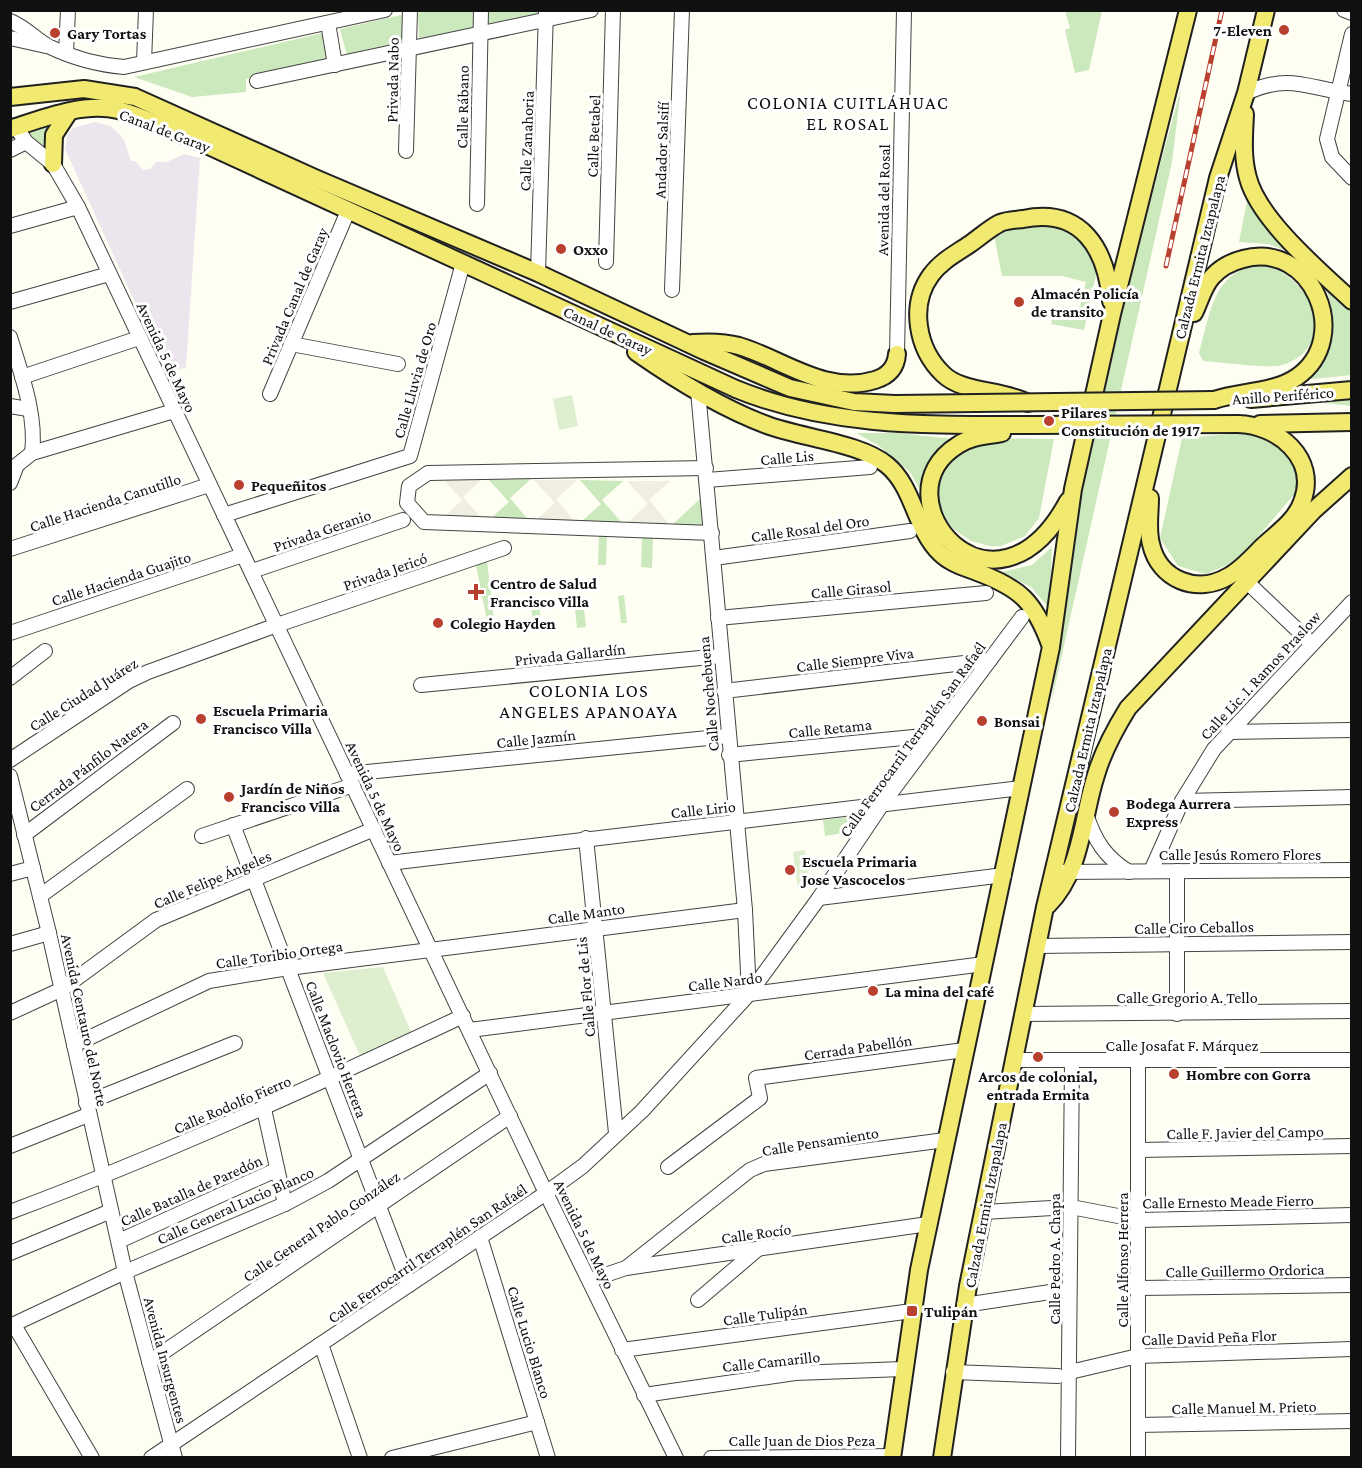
<svg xmlns="http://www.w3.org/2000/svg" width="1362" height="1468" viewBox="0 0 1362 1468" font-family="'Crimson Pro',serif">
	<style>
		.industrial { fill: #ede5ed }
		.green { fill: #cce8bd }
		.pitch { fill: #deefcf }
		.plaza { fill: #efeee1 }
		.lines { fill: none; stroke-linecap: round; stroke-linejoin: round }
		.minor-casing { stroke: #434343; stroke-width: 16 }
		.major-casing { stroke: #212121; stroke-width: 20 }
		.minor { stroke: #fff; stroke-width: 14 }
		.major { stroke: #f1e970; stroke-width: 16 }
		.rail-casing { stroke: #b9402e; stroke-width: 5 }
		.rail { stroke: #fff; stroke-width: 3; stroke-dasharray: 9; stroke-linecap: butt }
		.major-bridge-casing { stroke: #212121; stroke-width: 20; stroke-linecap: butt }
		.major-bridge { stroke: #f1e970; stroke-width: 16 }
		.poi-dot { fill: #b9402e; stroke: #fff; stroke-width: 2 }
		.labels { text-anchor: middle; stroke-width: 6; stroke-linejoin: round; paint-order: stroke }
		.poi-label { font-size: 16px; font-weight: bold; fill: #101010; stroke: #fff; text-anchor: start }
		.street-label { font-size: 16px; fill: #101010; stroke: #fff }
		.neighbourhood-label { font-size: 18px; letter-spacing: 1.5px; fill: #101010; stroke: #fff }
	</style>
	<rect width="100%" height="100%" fill="#fefef3"/>
	<path class="industrial" d="M 95,122 L 110,126 L 116,131 L 124,140 L 131,161 L 135,161 L 143,170 L 150,169 L 156,162 L 167,162 L 184,154 L 200,158 L 186,368 L 167,372 L 65,149 L 68,134 L 73,128 Z"/>
	<g class="green">
		<path d="M 429,10 L 473,11 L 473,28 L 419,40 L 418,13 Z"/>
		<path d="M 488,11 L 540,11 L 540,16 L 488,25 Z"/>
		<path d="M 1065,11 L 1102,11 L 1089,70 L 1075,73 L 1065,30 L 1070,28 Z"/>
		<path d="M 405,14 L 405,44 L 347,56 L 340,29 Z"/>
		<path d="M 327,32 L 330,58 L 246,79 L 246,92 L 192,97 L 134,77 Z"/>
		<path d="M 1181,88 L 1172,162 L 1051,704 L 1085,468 L 1130,275 Z"/>
		<path d="M 67,113 L 52,162 L 21,128 Z"/>
		<path d="M 1248,196 L 1295,254 L 1268,244 L 1239,242 Z"/>
		<path d="M 1035,221 L 1067,224 L 1099,261 L 1084,330 L 1051,324 L 1054,313 L 1078,316 L 1086,282 L 1062,276 L 1002,276 L 994,235 Z"/>
		<path d="M 1259,264 C 1312,273 1342,346 1282,365 C 1268,369 1221,362 1203,361 L 1199,353 C 1211,313 1212,273 1259,264 Z"/>
		<path d="M 1324,283 L 1351,307 L 1351,375 L 1304,380 C 1335,349 1340,324 1324,283 Z"/>
		<path d="M 1351,394 L 1351,406 L 1300,400 Z"/>
		<path d="M 1255,432 L 1270,437 L 1293,460 L 1297,475 L 1297,491 L 1238,560 L 1206,574 L 1178,566 L 1160,538 L 1182,438 Z"/>
		<path d="M 856,433 L 899,433 L 973,441 L 984,438 L 1054,439 L 1039,518 L 1025,536 L 1001,546 L 990,546 L 971,541 L 952,528 L 942,515 L 926,501 L 910,472 L 879,446 Z"/>
		<path d="M 488,479 L 531,479 L 510,498 L 531,523 L 488,521 L 509,502 Z"/>
		<path d="M 580,480 L 623,481 L 602,500 L 623,524 L 580,523 L 601,504 Z"/>
		<path d="M 701,498 L 704,527 L 672,525 Z"/>
		<path d="M 599,535 L 607,536 L 606,565 L 598,565 Z"/>
		<path d="M 642,537 L 653,538 L 652,568 L 641,567 Z"/>
		<path d="M 1052,547 L 1049,608 L 1031,587 L 1002,572 L 1032,565 Z"/>
		<path d="M 487,561 L 494,619 L 487,621 L 476,565 Z"/>
		<path d="M 624,595 L 627,623 L 621,623 L 618,596 Z"/>
		<path d="M 583,600 L 586,627 L 577,628 L 574,601 Z"/>
		<path d="M 539,604 L 542,631 L 534,632 L 531,605 Z"/>
		<path d="M 864,815 L 854,831 L 825,836 L 823,820 Z"/>
	</g>
	<g class="pitch">
		<path d="M 572,395 L 578,426 L 559,430 L 553,399 Z"/>
		<path d="M 805,850 L 810,888 L 798,889 L 793,852 Z"/>
		<path d="M 383,967 L 412,1034 L 361,1058 L 323,973 Z"/>
	</g>
	<g class="plaza">
		<path d="M 441,477 L 484,477 L 463,497 L 484,521 L 442,519 L 462,500 Z"/>
		<path d="M 534,480 L 577,480 L 556,499 L 577,524 L 534,522 L 555,503 Z"/>
		<path d="M 627,481 L 670,481 L 649,500 L 670,525 L 627,523 L 648,504 Z"/>
	</g>
	<g class="lines">
		<g class="minor-casing">
			<g id="minor">
				<path d="M 1344,10 L 1352,13"/>
				<path d="M 10,21 C 27,28 37,41 50,47 C 73,58 100,65 124,67 L 385,10"/>
				<path d="M 328,23 L 335,65"/>
				<path d="M 1352,34 L 1327,139 L 1332,157 L 1352,178"/>
				<path d="M 10,38 L 46,46"/>
				<path d="M 66,53 L 68,10"/>
				<path d="M 144,62 L 146,10"/>
				<path d="M 257,81 L 591,10"/>
				<path d="M 1246,93 C 1291,73 1306,88 1352,94"/>
				<path d="M 16,127 L 26,142 L 53,164 L 78,207 L 546,1193 L 676,1458"/>
				<path d="M 10,150 L 26,142"/>
				<path d="M 406,151 L 410,10"/>
				<path d="M 477,204 L 481,10"/>
				<path d="M 10,226 L 78,207"/>
				<path d="M 606,262 L 613,10"/>
				<path d="M 538,273 L 546,10"/>
				<path d="M 672,290 L 682,10"/>
				<path d="M 10,302 L 109,274"/>
				<path d="M 10,337 C 21,373 37,416 32,453"/>
				<path d="M 291,344 L 398,364"/>
				<path d="M 897,354 L 904,10"/>
				<path d="M 22,377 L 139,338"/>
				<path d="M 698,391 L 745,910 L 749,994"/>
				<path d="M 270,394 L 348,211"/>
				<path d="M 10,406 L 28,409"/>
				<path d="M 706,468 L 428,473 L 409,486 L 407,503 L 424,522 L 712,533"/>
				<path d="M 707,480 L 870,467"/>
				<path d="M 10,483 L 17,465 L 32,453 L 174,411"/>
				<path d="M 224,515 L 410,456 L 463,263"/>
				<path d="M 10,549 L 209,485"/>
				<path d="M 714,558 L 910,531"/>
				<path d="M 252,571 L 403,520"/>
				<path d="M 1246,581 L 1311,643"/>
				<path d="M 718,618 L 986,593"/>
				<path d="M 10,633 L 243,555"/>
				<path d="M 10,678 L 45,651"/>
				<path d="M 421,685 L 721,656"/>
				<path d="M 724,691 L 990,660"/>
				<path d="M 1228,732 L 1352,730"/>
				<path d="M 729,755 L 934,735"/>
				<path d="M 10,760 L 129,681 L 148,672 L 277,625 L 504,548"/>
				<path d="M 347,774 L 728,736"/>
				<path d="M 10,776 L 49,933 L 125,1272 L 175,1458"/>
				<path d="M 1182,801 L 1352,797"/>
				<path d="M 1086,814 C 1095,841 1105,857 1129,872"/>
				<path d="M 233,825 L 409,1285"/>
				<path d="M 24,835 L 173,723"/>
				<path d="M 202,836 L 353,785"/>
				<path d="M 586,838 L 616,1133"/>
				<path d="M 389,863 L 1021,788"/>
				<path d="M 1151,871 L 1182,801 L 1214,749 L 1352,602"/>
				<path d="M 1177,871 L 1177,1014"/>
				<path d="M 1060,872 L 1352,870"/>
				<path d="M 10,874 L 33,868"/>
				<path d="M 40,896 L 187,789"/>
				<path d="M 819,898 L 1004,875"/>
				<path d="M 10,944 L 49,933"/>
				<path d="M 1037,946 L 1352,942"/>
				<path d="M 10,1013 L 62,989 L 156,920 L 374,829"/>
				<path d="M 1024,1014 L 1352,1011"/>
				<path d="M 470,1030 L 984,964"/>
				<path d="M 74,1045 L 209,981 L 288,968 L 745,910"/>
				<path d="M 1013,1060 L 1352,1060"/>
				<path d="M 86,1103 L 235,1043"/>
				<path d="M 264,1109 L 285,1204"/>
				<path d="M 10,1146 L 88,1115"/>
				<path d="M 1140,1150 L 1352,1146"/>
				<path d="M 668,1167 L 760,1098 L 756,1078 L 964,1050"/>
				<path d="M 1071,1207 L 1139,1220 L 1352,1215"/>
				<path d="M 10,1212 C 165,1154 314,1086 463,1016"/>
				<path d="M 984,1212 L 1052,1208"/>
				<path d="M 480,1237 L 548,1458"/>
				<path d="M 119,1241 L 276,1170"/>
				<path d="M 10,1253 L 111,1211"/>
				<path d="M 626,1268 L 750,1170 L 764,1164 L 945,1140"/>
				<path d="M 590,1280 L 626,1268 L 928,1224"/>
				<path d="M 1139,1288 L 1352,1285"/>
				<path d="M 698,1300 L 758,1249"/>
				<path d="M 964,1305 L 1057,1291"/>
				<path d="M 14,1325 L 92,1458"/>
				<path d="M 10,1326 L 125,1272 L 285,1204 L 328,1181 L 490,1073"/>
				<path d="M 321,1344 L 360,1458"/>
				<path d="M 622,1350 L 912,1311"/>
				<path d="M 149,1362 L 510,1116"/>
				<path d="M 953,1372 L 1058,1376"/>
				<path d="M 1070,1372 L 1138,1356 L 1352,1349"/>
				<path d="M 644,1395 L 795,1373 L 903,1369"/>
				<path d="M 1138,1425 L 1352,1421"/>
				<path d="M 151,1458 L 546,1193 L 583,1166 L 642,1111 L 749,994 L 819,898 L 881,806 L 1022,617"/>
				<path d="M 392,1458 L 537,1422"/>
				<path d="M 711,1458 L 892,1456"/>
				<path d="M 1068,1458 L 1072,1061"/>
				<path d="M 1138,1458 L 1138,1062"/>
			</g>
		</g>
		<g class="major-casing">
			<g id="major">
				<path d="M 10,97 L 84,89 L 135,97 L 315,178 L 538,273 L 704,351 L 790,388 L 854,402 L 895,404"/>
				<path d="M 1245,114 C 1244,136 1242,157 1248,178 C 1259,220 1320,271 1352,301"/>
				<path d="M 10,129 C 44,118 83,102 118,110 C 146,117 173,131 200,142 L 736,389 C 831,428 931,425 1032,425"/>
				<path d="M 53,164 L 54,135 L 69,112"/>
				<path d="M 1194,313 C 1200,301 1203,287 1212,277 C 1220,268 1231,262 1243,259 C 1311,240 1354,337 1297,377 C 1274,393 1240,391 1214,400"/>
				<path d="M 693,343 C 707,342 724,342 739,346 C 783,359 825,395 875,380 C 888,376 896,368 897,354"/>
				<path d="M 636,352 C 676,380 721,408 767,425 C 802,438 861,443 887,465 C 914,487 915,529 940,553 C 950,563 964,567 977,572 C 1020,588 1034,601 1050,644"/>
				<path d="M 1251,399 L 1352,390"/>
				<path d="M 1028,403 C 1001,389 962,393 943,374 C 917,349 909,305 931,275 C 941,261 957,253 970,244 C 980,237 990,228 1000,223 C 1007,220 1015,220 1023,219 C 1081,207 1106,248 1111,301"/>
				<path d="M 1260,424 L 1352,422"/>
				<path d="M 1002,433 C 987,436 971,436 958,445 C 874,497 994,639 1068,501"/>
				<path d="M 1150,498 C 1150,514 1147,529 1151,544 C 1159,580 1197,595 1229,576 C 1242,569 1253,556 1263,546 C 1277,533 1296,520 1302,502 C 1319,458 1277,425 1238,424"/>
				<path d="M 1048,905 C 1082,871 1082,818 1096,775 C 1103,751 1115,729 1128,708 L 1314,510 L 1352,476"/>
				<path d="M 892,1458 L 919,1270 L 1051,647 L 1073,489 L 1112,314 L 1188,10"/>
				<path d="M 942,1458 L 968,1286 L 1045,907 L 1218,178 L 1246,93 L 1266,10"/>
			</g>
		</g>
		<use href="#minor" class="minor"/>
		<use href="#major" class="major"/>
		<g class="rail-casing">
			<path id="rail" d="M 1166,266 L 1222,10"/>
		</g>
		<use href="#rail" class="rail"/>
		<g class="major-bridge-casing">
			<g id="major-bridge">
				<path d="M 895,404 L 1214,400"/>
				<path d="M 1032,425 L 1238,424"/>
			</g>
		</g>
		<use href="#major-bridge" class="major-bridge"/>
	</g>
	<g class="poi-dot">
		<circle cx="1284" cy="30" r="6"/>
		<circle cx="55" cy="33" r="6"/>
		<circle cx="561" cy="249" r="6"/>
		<circle cx="1019" cy="302" r="6"/>
		<circle cx="1049" cy="421" r="6"/>
		<circle cx="239" cy="485" r="6"/>
		<path d="M473 583h6v6h6v6h-6v6h-6v-6h-6v-6h6z"/>
		<circle cx="438" cy="623" r="6"/>
		<circle cx="201" cy="719" r="6"/>
		<circle cx="982" cy="721" r="6"/>
		<circle cx="229" cy="797" r="6"/>
		<circle cx="1114" cy="812" r="6"/>
		<circle cx="790" cy="870" r="6"/>
		<circle cx="873" cy="991" r="6"/>
		<circle cx="1038" cy="1057" r="6"/>
		<circle cx="1174" cy="1074" r="6"/>
		<rect x="906" y="1305" width="12" height="12" rx="3"/>
	</g>
	<g class="labels">
		<g class="poi-label">
			<text x="1272" y="36" text-anchor="end">7-Eleven</text>
			<text x="67" y="39">Gary Tortas</text>
			<text x="573" y="255">Oxxo</text>
			<text x="1031" y="299">Almacén Policía<tspan x="1031" dy="18">de transito</tspan></text>
			<text x="1061" y="418">Pilares<tspan x="1061" dy="18">Constitución de 1917</tspan></text>
			<text x="251" y="491">Pequeñitos</text>
			<text x="490" y="589">Centro de Salud<tspan x="490" dy="18">Francisco Villa</tspan></text>
			<text x="450" y="629">Colegio Hayden</text>
			<text x="213" y="716">Escuela Primaria<tspan x="213" dy="18">Francisco Villa</tspan></text>
			<text x="994" y="727">Bonsai</text>
			<text x="241" y="794">Jardín de Niños<tspan x="241" dy="18">Francisco Villa</tspan></text>
			<text x="1126" y="809">Bodega Aurrera<tspan x="1126" dy="18">Express</tspan></text>
			<text x="802" y="867">Escuela Primaria<tspan x="802" dy="18">Jose Vascocelos</tspan></text>
			<text x="885" y="997">La mina del café</text>
			<text x="1186" y="1080">Hombre con Gorra</text>
			<text x="1038" y="1082" text-anchor="middle">Arcos de colonial,<tspan x="1038" dy="18">entrada Ermita</tspan></text>
			<text x="924" y="1317">Tulipán</text>
		</g>
		<g class="street-label">
			<text transform="translate(392 80) rotate(-89)" y="6">Privada Nabo</text>
			<text transform="translate(462 107) rotate(-89)" y="6">Calle Rábano</text>
			<text transform="translate(165 130) rotate(21)" y="6">Canal de Garay</text>
			<text transform="translate(593 136) rotate(-88)" y="6">Calle Betabel</text>
			<text transform="translate(526 141) rotate(-88)" y="6">Calle Zanahoria</text>
			<text transform="translate(661 150) rotate(-88)" y="6">Andador Salsifí</text>
			<text transform="translate(883 200) rotate(-89)" y="6">Avenida del Rosal</text>
			<text transform="translate(1199 257) rotate(-76)" y="6">Calzada Ermita Iztapalapa</text>
			<text transform="translate(294 296) rotate(-67)" y="6">Privada Canal de Garay</text>
			<text transform="translate(608 330) rotate(25)" y="6">Canal de Garay</text>
			<text transform="translate(167 357) rotate(65)" y="6">Avenida 5 de Mayo</text>
			<text transform="translate(414 380) rotate(-74)" y="6">Calle Lluvia de Oro</text>
			<text transform="translate(1283 395) rotate(-4)" y="6">Anillo Periférico</text>
			<text transform="translate(787 457) rotate(-5)" y="6">Calle Lis</text>
			<text transform="translate(105 502) rotate(-18)" y="6">Calle Hacienda Canutillo</text>
			<text transform="translate(810 528) rotate(-8)" y="6">Calle Rosal del Oro</text>
			<text transform="translate(322 530) rotate(-19)" y="6">Privada Geranio</text>
			<text transform="translate(385 571) rotate(-19)" y="6">Privada Jericó</text>
			<text transform="translate(121 578) rotate(-18)" y="6">Calle Hacienda Guajito</text>
			<text transform="translate(851 589) rotate(-5)" y="6">Calle Girasol</text>
			<text transform="translate(570 654) rotate(-6)" y="6">Privada Gallardín</text>
			<text transform="translate(855 659) rotate(-7)" y="6">Calle Siempre Viva</text>
			<text transform="translate(1260 675) rotate(-47)" y="6">Calle Lic. I. Ramos Praslow</text>
			<text transform="translate(83 694) rotate(-32)" y="6">Calle Ciudad Juárez</text>
			<text transform="translate(708 694) rotate(-95)" y="6">Calle Nochebuena</text>
			<text transform="translate(830 728) rotate(-6)" y="6">Calle Retama</text>
			<text transform="translate(1087 730) rotate(-77)" y="6">Calzada Ermita Iztapalapa</text>
			<text transform="translate(536 738) rotate(-6)" y="6">Calle Jazmín</text>
			<text transform="translate(912 739) rotate(-54)" y="6">Calle Ferrocarril Terraplén San Rafaél</text>
			<text transform="translate(88 765) rotate(-37)" y="6">Cerrada Pánfilo Natera</text>
			<text transform="translate(376 796) rotate(65)" y="6">Avenida 5 de Mayo</text>
			<text transform="translate(703 809) rotate(-6)" y="6">Calle Lirio</text>
			<text x="1240" y="860">Calle Jesús Romero Flores</text>
			<text transform="translate(212 879) rotate(-23)" y="6">Calle Felipe Ángeles</text>
			<text transform="translate(586 913) rotate(-8)" y="6">Calle Manto</text>
			<text transform="translate(1194 927) rotate(-1)" y="6">Calle Ciro Ceballos</text>
			<text transform="translate(279 954) rotate(-8)" y="6">Calle Toribio Ortega</text>
			<text transform="translate(725 981) rotate(-7)" y="6">Calle Nardo</text>
			<text transform="translate(585 987) rotate(-95)" y="6">Calle Flor de Lis</text>
			<text x="1187" y="1003">Calle Gregorio A. Tello</text>
			<text transform="translate(85 1020) rotate(78)" y="6">Avenida Centauro del Norte</text>
			<text x="1182" y="1051">Calle Josafat F. Márquez</text>
			<text transform="translate(858 1047) rotate(-8)" y="6">Cerrada Pabellón</text>
			<text transform="translate(337 1049) rotate(69)" y="6">Calle Maclovio Herrera</text>
			<text transform="translate(232 1104) rotate(-23)" y="6">Calle Rodolfo Fierro</text>
			<text transform="translate(1245 1132) rotate(-1)" y="6">Calle F. Javier del Campo</text>
			<text transform="translate(820 1141) rotate(-9)" y="6">Calle Pensamiento</text>
			<text transform="translate(191 1190) rotate(-24)" y="6">Calle Batalla de Paredón</text>
			<text transform="translate(1228 1201) rotate(-1)" y="6">Calle Ernesto Meade Fierro</text>
			<text transform="translate(235 1205) rotate(-24)" y="6">Calle General Lucio Blanco</text>
			<text transform="translate(985 1205) rotate(-79)" y="6">Calzada Ermita Iztapalapa</text>
			<text transform="translate(321 1226) rotate(-34)" y="6">Calle General Pablo González</text>
			<text transform="translate(756 1233) rotate(-8)" y="6">Calle Rocío</text>
			<text transform="translate(585 1234) rotate(64)" y="6">Avenida 5 de Mayo</text>
			<text transform="translate(427 1253) rotate(-34)" y="6">Calle Ferrocarril Terraplén San Rafaél</text>
			<text transform="translate(1054 1259) rotate(-90)" y="6">Calle Pedro A. Chapa</text>
			<text transform="translate(1122 1260) rotate(-90)" y="6">Calle Alfonso Herrera</text>
			<text transform="translate(1245 1270) rotate(-1)" y="6">Calle Guillermo Ordorica</text>
			<text transform="translate(765 1314) rotate(-8)" y="6">Calle Tulipán</text>
			<text transform="translate(1209 1337) rotate(-2)" y="6">Calle David Peña Flor</text>
			<text transform="translate(530 1342) rotate(73)" y="6">Calle Lucio Blanco</text>
			<text transform="translate(166 1360) rotate(75)" y="6">Avenida Insurgentes</text>
			<text transform="translate(771 1361) rotate(-6)" y="6">Calle Camarillo</text>
			<text transform="translate(1244 1407) rotate(-1)" y="6">Calle Manuel M. Prieto</text>
			<text x="802" y="1446">Calle Juan de Dios Peza</text>
		</g>
		<g class="neighbourhood-label">
			<text x="848" y="109">COLONIA CUITLÁHUAC<tspan x="848" dy="21">EL ROSAL</tspan></text>
			<text x="589" y="697">COLONIA LOS<tspan x="589" dy="21">ANGELES APANOAYA</tspan></text>
		</g>
	</g>
	<rect width="1362" height="1468" fill="none" stroke="#101010" stroke-width="24"/>
</svg>
